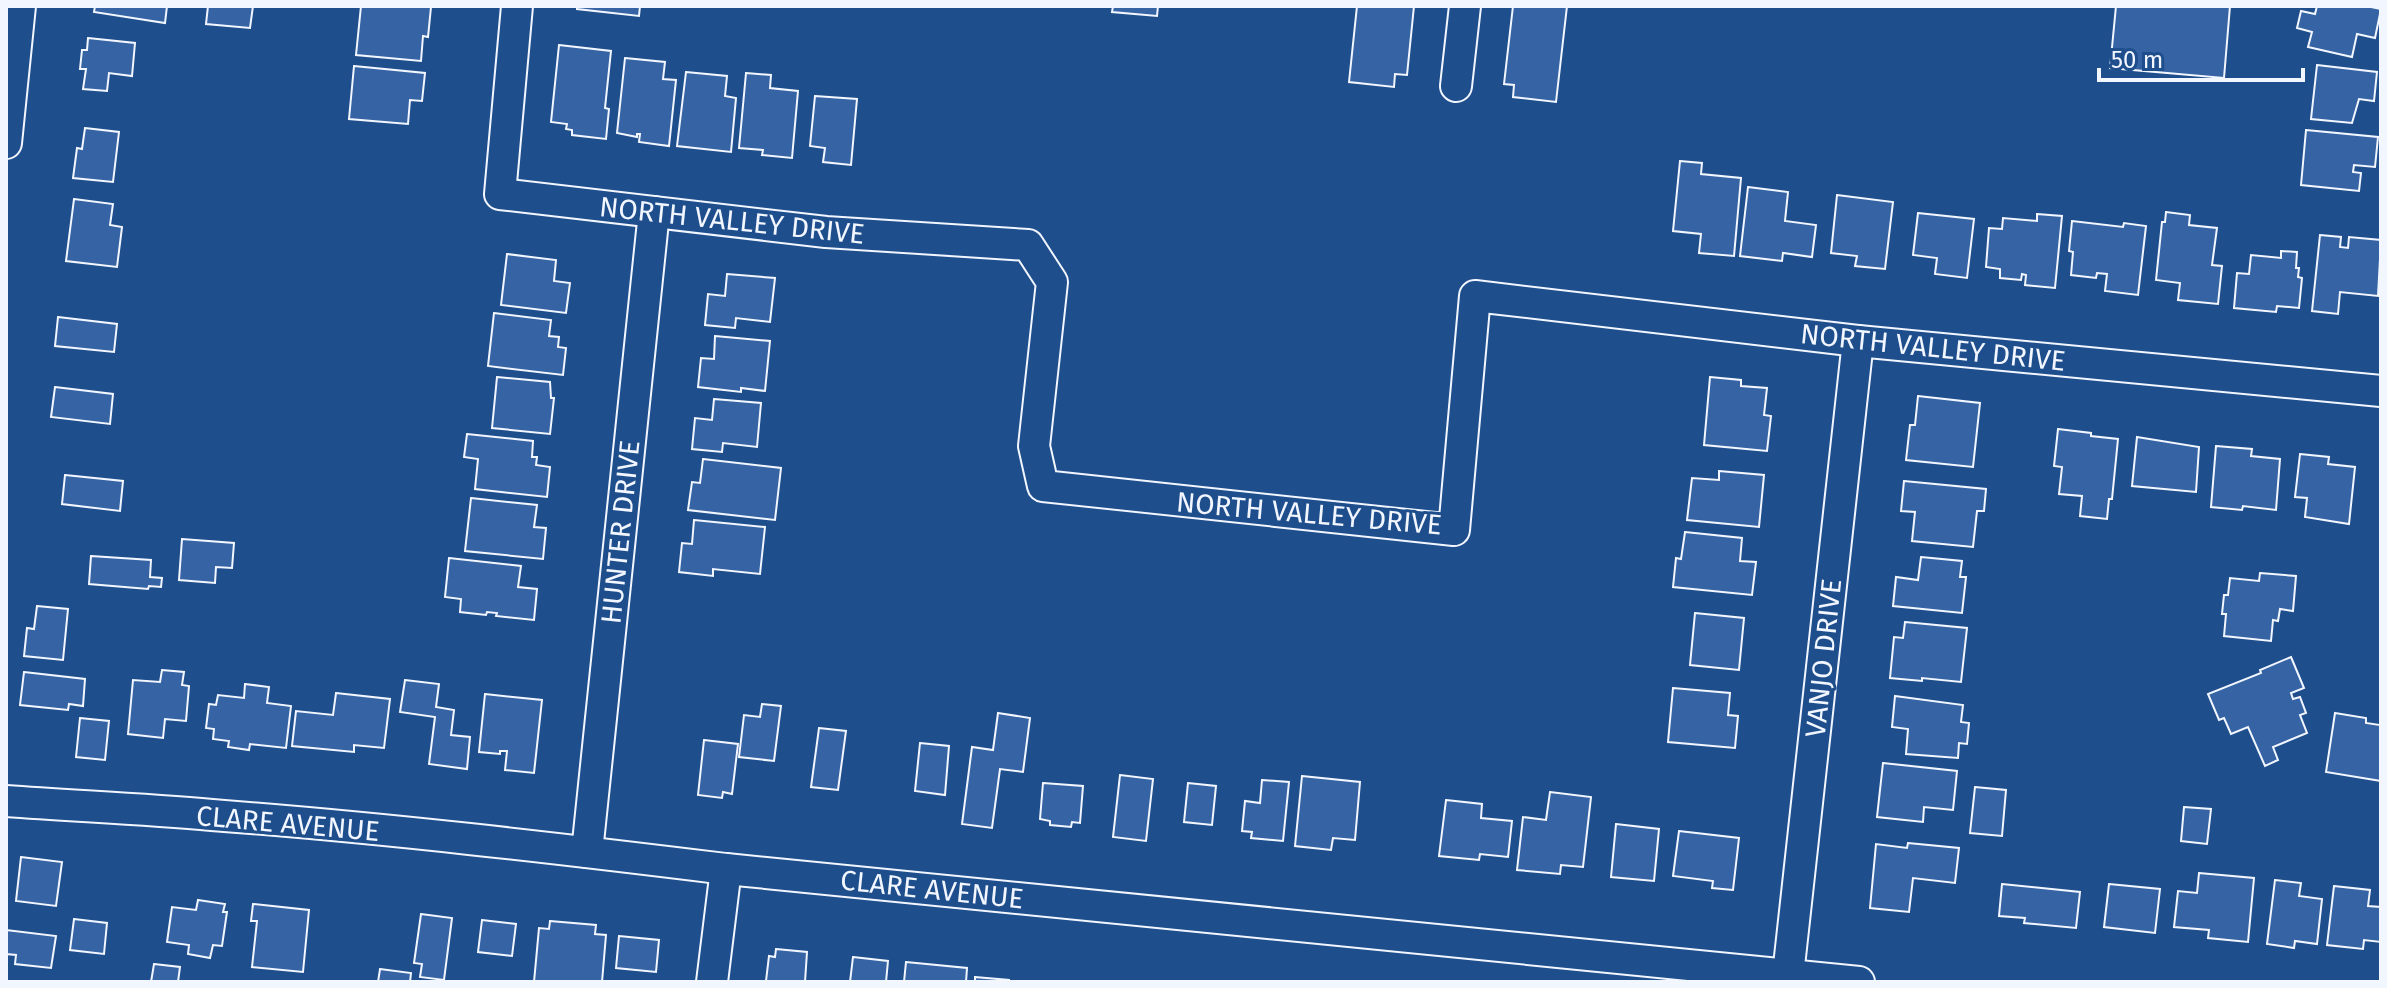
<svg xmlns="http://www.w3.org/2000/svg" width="2387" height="988" viewBox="0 0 2387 988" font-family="'Fira Sans',sans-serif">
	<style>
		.building { fill: #3563a3; stroke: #f2f6ff; stroke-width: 2 }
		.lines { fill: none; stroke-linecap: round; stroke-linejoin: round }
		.minor-casing { stroke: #f2f6ff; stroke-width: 34 }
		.minor { stroke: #1f4e8c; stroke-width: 30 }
		.labels { text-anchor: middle; stroke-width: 6; stroke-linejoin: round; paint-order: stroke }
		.street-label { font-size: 28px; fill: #f2f6ff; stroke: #1f4e8c }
	</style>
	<rect width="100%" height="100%" fill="#1f4e8c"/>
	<g class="building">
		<path d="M 95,6 L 167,6 L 165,23 L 94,12 Z"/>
		<path d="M 208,6 L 253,6 L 250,28 L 206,24 Z"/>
		<path d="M 361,6 L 431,7 L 428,37 L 423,36 L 421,61 L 356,55 Z"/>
		<path d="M 577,6 L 640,6 L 639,16 L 577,9 Z"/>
		<path d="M 1113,6 L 1158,6 L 1157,16 L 1112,12 Z"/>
		<path d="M 1357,6 L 1414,6 L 1407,75 L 1395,74 L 1394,87 L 1349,82 Z"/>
		<path d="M 1513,6 L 1567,6 L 1556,102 L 1513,97 L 1514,85 L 1504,84 Z"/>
		<path d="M 2116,6 L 2230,6 L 2224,78 L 2110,68 Z"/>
		<path d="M 2317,6 L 2366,6 L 2381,9 L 2375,38 L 2357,34 L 2352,57 L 2308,47 L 2312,32 L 2297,28 L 2301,11 L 2315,14 Z"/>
		<path d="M 88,38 L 135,43 L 132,76 L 109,73 L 107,91 L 83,89 L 86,69 L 80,69 L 82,50 L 87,50 Z"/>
		<path d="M 559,45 L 611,51 L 605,108 L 609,109 L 606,139 L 572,135 L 572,130 L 566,129 L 567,124 L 551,122 Z"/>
		<path d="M 625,58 L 665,62 L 663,79 L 676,80 L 669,146 L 639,142 L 640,134 L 637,134 L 637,137 L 617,133 Z"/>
		<path d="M 2317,65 L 2377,72 L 2374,101 L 2359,99 L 2352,123 L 2311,119 Z"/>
		<path d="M 354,66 L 425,73 L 422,101 L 410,100 L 408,124 L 349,119 Z"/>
		<path d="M 686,72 L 727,76 L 725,96 L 736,98 L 731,152 L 677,146 Z"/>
		<path d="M 746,73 L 771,75 L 770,88 L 798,91 L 792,158 L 762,155 L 763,150 L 739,148 Z"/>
		<path d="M 815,96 L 857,99 L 851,165 L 823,162 L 825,148 L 810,146 Z"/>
		<path d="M 85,128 L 119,132 L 113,182 L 73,178 L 77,148 L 82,149 Z"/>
		<path d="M 2306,130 L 2378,137 L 2375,167 L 2354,165 L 2353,172 L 2361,173 L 2359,191 L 2301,185 Z"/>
		<path d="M 1680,161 L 1702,163 L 1701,174 L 1741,178 L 1734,256 L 1699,253 L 1701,234 L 1673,231 Z"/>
		<path d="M 1748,187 L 1788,192 L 1785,221 L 1816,225 L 1812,257 L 1783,253 L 1782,261 L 1740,256 Z"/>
		<path d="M 1837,195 L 1893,202 L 1885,269 L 1855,266 L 1857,256 L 1831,253 Z"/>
		<path d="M 74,199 L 113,204 L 110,225 L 122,227 L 117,267 L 66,261 Z"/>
		<path d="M 2166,212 L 2190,215 L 2189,225 L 2217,228 L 2212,265 L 2222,266 L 2218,304 L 2178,300 L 2180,283 L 2156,280 L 2162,222 L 2165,222 Z"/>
		<path d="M 1918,213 L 1974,219 L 1967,278 L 1935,274 L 1937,258 L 1913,255 Z"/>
		<path d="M 2037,214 L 2062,216 L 2055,288 L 2025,285 L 2026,275 L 2022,274 L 2021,280 L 2000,278 L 2000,269 L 1986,267 L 1989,228 L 2002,229 L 2003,218 L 2037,221 Z"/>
		<path d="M 2072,221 L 2123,227 L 2124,223 L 2146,226 L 2138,295 L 2105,291 L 2107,274 L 2097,273 L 2096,278 L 2071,275 L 2073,252 L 2069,251 Z"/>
		<path d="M 2320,235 L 2341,237 L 2340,247 L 2348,248 L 2349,237 L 2381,240 L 2378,296 L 2340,292 L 2338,314 L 2312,311 Z"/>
		<path d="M 2281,251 L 2297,252 L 2296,268 L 2299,268 L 2298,277 L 2302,278 L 2299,308 L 2277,306 L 2276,312 L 2234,308 L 2237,273 L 2249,274 L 2251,255 L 2281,258 Z"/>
		<path d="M 507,254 L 556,260 L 554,281 L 570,283 L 566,313 L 501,305 Z"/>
		<path d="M 727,274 L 775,278 L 770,322 L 736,318 L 735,328 L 705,325 L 708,294 L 725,296 Z"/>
		<path d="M 494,313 L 551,320 L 549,336 L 559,337 L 558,347 L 566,348 L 563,375 L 488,366 Z"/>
		<path d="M 58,317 L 117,324 L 114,352 L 55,346 Z"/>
		<path d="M 715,336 L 770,341 L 765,391 L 741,388 L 741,392 L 698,387 L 701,358 L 714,359 Z"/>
		<path d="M 497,377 L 550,382 L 551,398 L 554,398 L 550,434 L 492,428 Z"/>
		<path d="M 1710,377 L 1741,380 L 1741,386 L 1767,388 L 1764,415 L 1771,416 L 1767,451 L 1704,445 Z"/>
		<path d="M 55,387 L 113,394 L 110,424 L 51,417 Z"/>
		<path d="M 1918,396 L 1980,403 L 1973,467 L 1906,460 L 1910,425 L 1915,425 Z"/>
		<path d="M 714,399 L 761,403 L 757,447 L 723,443 L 722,452 L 692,449 L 695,418 L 712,420 Z"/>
		<path d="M 2058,429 L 2091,433 L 2091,436 L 2118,439 L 2112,499 L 2109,499 L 2107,519 L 2080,516 L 2082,496 L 2059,494 L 2062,467 L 2054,466 Z"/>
		<path d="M 467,434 L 533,441 L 532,457 L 537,457 L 536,465 L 550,467 L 547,497 L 475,489 L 478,459 L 464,457 Z"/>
		<path d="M 2137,437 L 2199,447 L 2196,492 L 2132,486 Z"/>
		<path d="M 2216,446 L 2252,449 L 2251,456 L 2280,459 L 2276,510 L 2243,506 L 2242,510 L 2211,507 Z"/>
		<path d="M 2300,454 L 2329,457 L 2328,464 L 2355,467 L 2349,524 L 2305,517 L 2307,498 L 2295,497 Z"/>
		<path d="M 703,459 L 781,468 L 775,520 L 688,510 L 692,482 L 700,483 Z"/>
		<path d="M 1719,471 L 1764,475 L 1759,527 L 1687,520 L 1692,478 L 1719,480 Z"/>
		<path d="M 65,475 L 123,481 L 120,511 L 62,504 Z"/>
		<path d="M 1904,481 L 1986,489 L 1984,511 L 1977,511 L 1973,547 L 1912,541 L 1915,512 L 1901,511 Z"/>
		<path d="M 471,498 L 537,505 L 534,527 L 546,528 L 543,559 L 465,551 Z"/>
		<path d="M 694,520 L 765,527 L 760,574 L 713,569 L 713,576 L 679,572 L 682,543 L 692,544 Z"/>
		<path d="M 1685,532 L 1742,538 L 1740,561 L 1756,562 L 1752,595 L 1673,587 L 1676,558 L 1681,559 Z"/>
		<path d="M 182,539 L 234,543 L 232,568 L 216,567 L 215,583 L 179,580 Z"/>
		<path d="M 91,556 L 151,560 L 150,577 L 162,578 L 161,587 L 149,586 L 148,589 L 89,584 Z"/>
		<path d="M 1921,557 L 1962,561 L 1960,577 L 1966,577 L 1962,613 L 1893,606 L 1896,577 L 1918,580 Z"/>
		<path d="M 449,558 L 521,566 L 518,587 L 537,589 L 534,620 L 496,616 L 497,613 L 487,612 L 486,615 L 460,612 L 461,599 L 445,597 Z"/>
		<path d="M 2260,573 L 2296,576 L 2293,611 L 2280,609 L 2278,621 L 2273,620 L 2271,641 L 2224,636 L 2226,614 L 2222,614 L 2224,595 L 2228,595 L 2230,578 L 2259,581 Z"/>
		<path d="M 37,606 L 68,609 L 63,660 L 24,656 L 27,628 L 34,629 Z"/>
		<path d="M 1695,613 L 1744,618 L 1739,670 L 1690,665 Z"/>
		<path d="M 1905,622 L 1967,628 L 1961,682 L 1922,678 L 1922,681 L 1890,678 L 1894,637 L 1903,638 Z"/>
		<path d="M 2291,657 L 2304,688 L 2291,693 L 2293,699 L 2300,697 L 2306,713 L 2300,715 L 2307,733 L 2273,747 L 2278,760 L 2265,766 L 2248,727 L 2231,734 L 2224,718 L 2219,720 L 2208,694 L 2261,673 L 2260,670 Z"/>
		<path d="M 162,670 L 184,672 L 182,685 L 189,686 L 186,721 L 165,719 L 163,738 L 128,734 L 133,680 L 160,682 Z"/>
		<path d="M 24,672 L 85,679 L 83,706 L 69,704 L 68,710 L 20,705 Z"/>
		<path d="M 405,680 L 439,684 L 436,707 L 454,710 L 451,735 L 470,737 L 467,769 L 429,764 L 435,717 L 400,712 Z"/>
		<path d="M 245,684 L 269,687 L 267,703 L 291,706 L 286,748 L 250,744 L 249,750 L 228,747 L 229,741 L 213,739 L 214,729 L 206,728 L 209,704 L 216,705 L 218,695 L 244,698 Z"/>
		<path d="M 1673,688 L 1730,693 L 1728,715 L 1738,716 L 1735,748 L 1668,742 Z"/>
		<path d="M 336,693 L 390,699 L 384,748 L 354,745 L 354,752 L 292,746 L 296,711 L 333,715 Z"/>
		<path d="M 485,694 L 542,700 L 534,773 L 505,770 L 507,751 L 500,751 L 500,754 L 479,752 Z"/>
		<path d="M 1895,696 L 1963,705 L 1961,722 L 1969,723 L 1967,744 L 1959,743 L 1958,758 L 1906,754 L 1908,729 L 1892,727 Z"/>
		<path d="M 762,704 L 781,706 L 774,761 L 739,757 L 744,715 L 760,717 Z"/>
		<path d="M 998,713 L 1030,718 L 1023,772 L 1000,769 L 992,828 L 962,824 L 972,747 L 993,750 Z"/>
		<path d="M 2335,713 L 2366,718 L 2366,723 L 2380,725 L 2381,781 L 2326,772 Z"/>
		<path d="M 80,718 L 109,721 L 105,760 L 76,757 Z"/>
		<path d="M 819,728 L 846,731 L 838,790 L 811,787 Z"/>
		<path d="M 704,740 L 738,744 L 732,794 L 723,792 L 722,798 L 698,795 Z"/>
		<path d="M 920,743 L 949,746 L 945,795 L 915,791 Z"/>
		<path d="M 1883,763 L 1957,771 L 1953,810 L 1924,807 L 1923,822 L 1877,817 Z"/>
		<path d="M 1120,775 L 1153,779 L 1146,841 L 1113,837 Z"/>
		<path d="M 1302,776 L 1360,782 L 1355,840 L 1333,838 L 1331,850 L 1295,846 Z"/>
		<path d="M 1262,780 L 1289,782 L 1283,841 L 1251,838 L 1252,832 L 1242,831 L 1245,801 L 1260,803 Z"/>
		<path d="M 1043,783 L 1083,786 L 1080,823 L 1072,822 L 1071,827 L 1050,825 L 1050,821 L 1040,819 Z"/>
		<path d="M 1188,783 L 1216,786 L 1212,825 L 1184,822 Z"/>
		<path d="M 1975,787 L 2006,790 L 2002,836 L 1970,833 Z"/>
		<path d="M 1550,792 L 1591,797 L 1583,867 L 1561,865 L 1560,874 L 1517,870 L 1523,817 L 1546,820 Z"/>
		<path d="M 1446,800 L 1482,804 L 1481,818 L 1512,821 L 1508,857 L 1480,854 L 1479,860 L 1439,856 Z"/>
		<path d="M 2184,807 L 2211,809 L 2207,844 L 2181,841 Z"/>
		<path d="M 1616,824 L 1659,829 L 1654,881 L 1611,877 Z"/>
		<path d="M 1679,831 L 1739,838 L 1733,890 L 1712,888 L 1713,881 L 1673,876 Z"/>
		<path d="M 1908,843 L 1959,848 L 1955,883 L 1913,878 L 1909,912 L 1870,908 L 1876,844 L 1907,848 Z"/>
		<path d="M 21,857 L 62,862 L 56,906 L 16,901 Z"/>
		<path d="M 2199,873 L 2254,878 L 2248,942 L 2208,938 L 2209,930 L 2174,927 L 2178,891 L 2197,893 Z"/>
		<path d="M 2275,880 L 2301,883 L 2299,896 L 2322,899 L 2317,944 L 2295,941 L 2294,948 L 2267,944 Z"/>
		<path d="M 2002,884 L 2080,892 L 2076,928 L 2024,923 L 2025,918 L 1999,916 Z"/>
		<path d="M 2109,884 L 2160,889 L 2155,933 L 2104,927 Z"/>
		<path d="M 2334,886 L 2370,890 L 2368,906 L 2381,907 L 2381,942 L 2364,940 L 2363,949 L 2327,945 Z"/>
		<path d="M 198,900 L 225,904 L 223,912 L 227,912 L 222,946 L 213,945 L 210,958 L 188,954 L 189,945 L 167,942 L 172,907 L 196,910 Z"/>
		<path d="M 253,904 L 309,910 L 303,972 L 252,967 L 257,921 L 251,921 Z"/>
		<path d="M 421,914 L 452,918 L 444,980 L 420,977 L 422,964 L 414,963 Z"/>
		<path d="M 74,919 L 107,923 L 104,954 L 70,950 Z"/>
		<path d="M 482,920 L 516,924 L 512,956 L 478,952 Z"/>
		<path d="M 550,921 L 596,925 L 595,934 L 606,935 L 602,982 L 534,982 L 539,928 L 549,929 Z"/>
		<path d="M 6,930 L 56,936 L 51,968 L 15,964 L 16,955 L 6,954 Z"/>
		<path d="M 619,936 L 659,940 L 656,972 L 616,968 Z"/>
		<path d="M 776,949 L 807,952 L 805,982 L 766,981 L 769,956 L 775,957 Z"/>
		<path d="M 853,957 L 888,961 L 886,982 L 850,982 Z"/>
		<path d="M 906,962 L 967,968 L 966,982 L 904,982 Z"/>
		<path d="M 154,964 L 180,967 L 178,982 L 151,982 Z"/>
		<path d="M 380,969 L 411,973 L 410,982 L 378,982 Z"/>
		<path d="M 975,977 L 1009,980 L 1009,982 L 975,982 Z"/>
	</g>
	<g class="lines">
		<g class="minor-casing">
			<g id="minor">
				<path d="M 517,6 L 500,194 L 826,232 L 1028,245 L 1052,282 L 1034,446 L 1043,486 L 1454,530 L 1475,296 L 1858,341 L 2381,391"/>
				<path d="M 1456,86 L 1465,6"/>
				<path d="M 6,143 L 20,6"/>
				<path d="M 6,801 C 75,806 144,809 212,815 C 384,828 555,848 726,869 L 1859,982"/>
				<path d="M 587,852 L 654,212"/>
				<path d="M 1788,975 L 1858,341"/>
				<path d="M 712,982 L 726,869"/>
			</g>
		</g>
		<use href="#minor" class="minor"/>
	</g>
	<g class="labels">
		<g class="street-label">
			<text transform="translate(732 220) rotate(6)" y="10">NORTH VALLEY DRIVE</text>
			<text transform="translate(1933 347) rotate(6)" y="10">NORTH VALLEY DRIVE</text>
			<text transform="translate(1309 513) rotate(5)" y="10">NORTH VALLEY DRIVE</text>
			<text transform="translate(620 532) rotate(-84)" y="10">HUNTER DRIVE</text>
			<text transform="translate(1823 658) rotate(-84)" y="10">VANJO DRIVE</text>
			<text transform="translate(288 823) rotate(5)" y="10">CLARE AVENUE</text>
			<text transform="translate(932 889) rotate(6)" y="10">CLARE AVENUE</text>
		</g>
	</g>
	<rect width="2387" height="988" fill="none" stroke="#f2f6ff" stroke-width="16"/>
	<path d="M2099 68v12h204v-12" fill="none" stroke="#f2f6ff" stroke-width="4"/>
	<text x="2111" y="68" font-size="24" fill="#f2f6ff" stroke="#1f4e8c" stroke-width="6" paint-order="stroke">50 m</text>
</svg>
